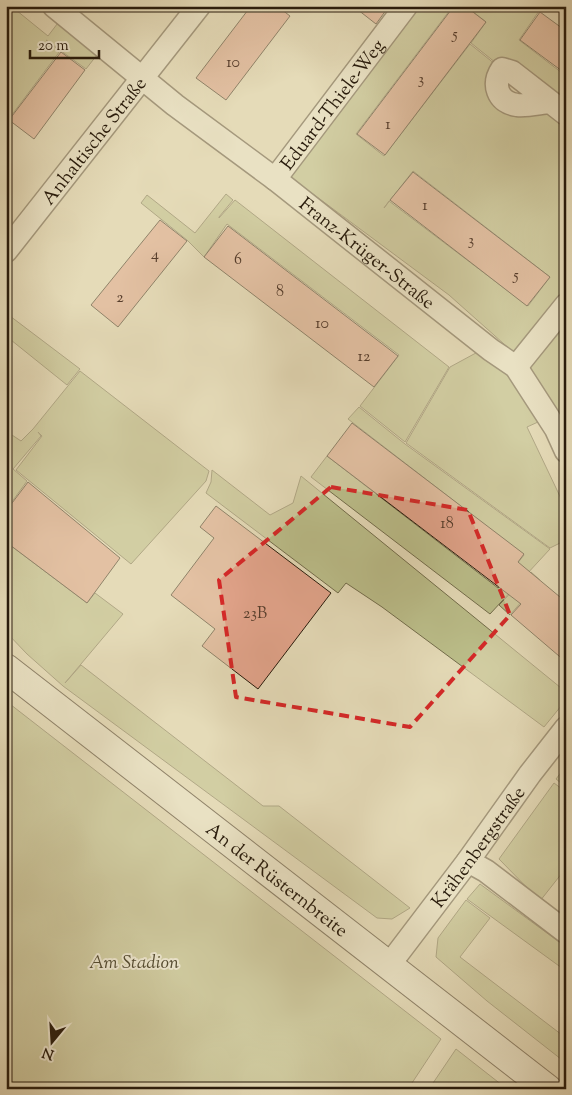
<svg xmlns="http://www.w3.org/2000/svg" width="572" height="1095" viewBox="0 0 572 1095" font-family="'Sorts Mill Goudy',serif">
	<style>
		.green { fill: #bbbe8a; stroke: #726c4b; fill-rule: evenodd }
		.building { fill: #e1a38a; stroke: #281b0c }
		.lines { fill: none; stroke-linecap: round; stroke-linejoin: round }
		.minor-casing { stroke: #574b37; stroke-width: 25 }
		.secondary-casing { stroke: #281b0c; stroke-width: 30 }
		.minor { stroke: #eee8d1; stroke-width: 22 }
		.secondary { stroke: #eee8d1; stroke-width: 28 }
		.marked { fill: none; stroke: #d62828; stroke-width: 4; stroke-dasharray: 10 6; stroke-linejoin: round }
		.labels { text-anchor: middle; stroke-width: 4; stroke-linejoin: round; paint-order: stroke }
		.number-label { font-size: 16px; fill: #563d2c }
		.street-label { font-size: 19px; fill: #281b0c; stroke: #eee8d1 }
		.park-label { font-size: 19px; font-style: italic; fill: #544c32; stroke: #eee8d1 }
	</style>
	<rect width="100%" height="100%" fill="#e5dbb8"/>
	<filter id="stains"><feTurbulence type="fractalNoise" baseFrequency=".004" numOctaves="4"/><feColorMatrix values="0 0 0 0 .2 0 0 0 0 .09 0 0 0 0 .02 0 0 0 .5 -.17"/></filter>
	<radialGradient id="worn" r=".72"><stop offset=".6" stop-color="#630" stop-opacity="0"/><stop offset="1" stop-color="#630" stop-opacity=".3"/></radialGradient>
	<g class="green">
		<path d="M 6,6 L 11,6 L 48,36 L 67,11 L 107,42 L 86,69 L 46,40 L 60,51 L 8,120 L 6,119 Z"/>
		<path d="M 408,6 L 453,6 L 356,134 L 384,156 L 470,44 L 500,68 L 495,87 L 566,118 L 566,304 L 522,360 L 449,295 L 282,171 ZM 413,171 L 550,277 L 528,306 L 389,201 L 384,208 Z"/>
		<path d="M 466,6 L 507,6 L 513,11 L 517,6 L 532,6 L 539,11 L 519,40 L 566,76 L 566,111 L 501,67 L 471,43 L 486,22 Z"/>
		<path d="M 226,194 L 233,200 L 219,217 L 219,218 L 235,200 L 449,367 L 405,442 L 360,406 L 399,355 L 227,224 L 204,257 L 187,240 L 141,203 L 147,195 L 195,233 Z"/>
		<path d="M 566,306 L 566,448 L 522,361 Z"/>
		<path d="M 6,313 L 80,369 L 67,385 L 6,336 Z"/>
		<path d="M 498,341 L 521,361 L 549,417 L 527,427 L 566,509 L 566,540 L 550,548 L 406,443 L 450,367 Z"/>
		<path d="M 80,371 L 209,471 L 206,481 L 131,564 L 16,470 L 42,436 L 38,432 L 41,436 L 13,469 L 27,481 L 6,510 L 6,431 L 21,441 L 33,429 Z"/>
		<path d="M 359,407 L 405,444 L 550,549 L 490,614 L 311,477 L 327,456 L 498,588 L 524,555 L 348,419 Z"/>
		<path d="M 212,470 L 270,515 L 293,503 L 301,476 L 566,692 L 566,700 L 544,727 L 382,607 L 346,583 L 338,593 L 206,493 L 211,482 Z"/>
		<path d="M 6,542 L 87,603 L 95,593 L 123,614 L 65,683 L 81,665 L 263,806 L 279,806 L 410,908 L 392,919 L 377,918 L 63,686 L 27,654 L 6,632 Z"/>
		<path d="M 531,572 L 540,580 L 510,615 L 499,605 Z"/>
		<path d="M 6,701 L 441,1039 L 408,1089 L 6,1089 Z"/>
		<path d="M 566,766 L 566,787 L 556,779 Z"/>
		<path d="M 554,783 L 566,792 L 566,868 L 540,901 L 499,859 Z"/>
		<path d="M 480,884 L 566,947 L 566,971 L 467,899 Z"/>
		<path d="M 466,900 L 490,918 L 460,957 L 566,1038 L 566,1063 L 487,1001 L 436,957 L 438,938 Z"/>
		<path d="M 456,1049 L 507,1089 L 429,1089 Z"/>
	</g>
	<g class="building">
		<path d="M 251,6 L 277,6 L 290,16 L 226,100 L 196,78 Z"/>
		<path d="M 353,6 L 389,6 L 376,24 Z"/>
		<path d="M 454,6 L 465,6 L 486,22 L 385,155 L 357,134 Z"/>
		<path d="M 540,12 L 566,31 L 566,74 L 520,40 Z"/>
		<path d="M 61,52 L 85,70 L 34,139 L 9,120 Z"/>
		<path d="M 413,172 L 550,277 L 527,306 L 390,200 Z"/>
		<path d="M 160,220 L 187,241 L 118,327 L 91,305 Z"/>
		<path d="M 228,226 L 398,356 L 374,387 L 204,257 Z"/>
		<path d="M 352,423 L 524,554 L 518,562 L 566,602 L 566,662 L 511,615 L 521,604 L 327,456 Z"/>
		<path d="M 28,482 L 120,558 L 87,603 L 6,542 L 6,511 Z"/>
		<path d="M 216,506 L 331,593 L 258,689 L 202,646 L 215,629 L 171,595 L 214,538 L 200,527 Z"/>
	</g>
	<g class="lines">
		<g class="minor-casing">
			<g id="minor">
				<path id="s1" d="M 54,6 L 175,105 L 275,179 L 491,350 L 516,367 L 556,429 L 566,451"/>
				<path d="M 549,102 C 539,103 528,106 517,105 C 497,102 492,84 502,69 L 512,72 L 566,114"/>
				<path id="s2" d="M 275,179 L 406,6"/>
				<path id="s3" d="M 6,251 L 199,6"/>
				<path d="M 516,367 L 566,305"/>
				<path d="M 468,861 L 486,871 L 566,932"/>
				<path id="s4" d="M 389,965 L 468,861 L 530,774 L 566,728"/>
			</g>
		</g>
		<g class="secondary-casing">
			<g id="secondary">
				<path id="s5" d="M 6,668 L 548,1089"/>
			</g>
		</g>
		<use href="#minor" class="minor"/>
		<use href="#secondary" class="secondary"/>
	</g>
	<path d="M0 0H572V1095H0ZM 331,487 L 468,510 L 510,615 L 410,727 L 236,697 L 219,580 Z" fill="#e5dbb8" fill-opacity=".55" fill-rule="evenodd"/>
	<path class="marked" d="M 331,487 L 468,510 L 510,615 L 410,727 L 236,697 L 219,580 Z"/>
	<g class="labels">
		<g class="number-label">
			<text x="455" y="39">5</text>
			<text x="233" y="67">10</text>
			<text x="421" y="84">3</text>
			<text x="388" y="129">1</text>
			<text x="425" y="210">1</text>
			<text x="471" y="245">3</text>
			<text x="155" y="259">4</text>
			<text x="238" y="264">6</text>
			<text x="516" y="280">5</text>
			<text x="280" y="296">8</text>
			<text x="120" y="302">2</text>
			<text x="322" y="328">10</text>
			<text x="364" y="361">12</text>
			<text x="447" y="528">18</text>
			<text x="255" y="618">23B</text>
		</g>
		<g class="street-label">
			<text dy="7" stroke="none"><textPath href="#s2" startOffset="94">Eduard-Thiele-Weg</textPath></text>
			<text dy="7" stroke="none"><textPath href="#s3" startOffset="141">Anhaltische Straße</textPath></text>
			<text dy="7" stroke="none"><textPath href="#s1" startOffset="399">Franz-Krüger-Straße</textPath></text>
			<text dy="7" stroke="none"><textPath href="#s4" startOffset="148">Krähenbergstraße</textPath></text>
			<text dy="7" stroke="none"><textPath href="#s5" startOffset="344">An der Rüsternbreite</textPath></text>
		</g>
		<g class="park-label">
			<text x="134" y="968">Am Stadion</text>
		</g>
	</g>
	<rect width="572" height="1095" fill="none" stroke="#e5dbb8" stroke-width="25"/>
	<rect x="8" y="8" width="557" height="1080" fill="none" stroke="#281b0c" stroke-width="2.5"/>
	<rect x="12" y="12" width="547" height="1070" fill="none" stroke="#281b0c"/>
	<g transform="translate(52 1042) rotate(198)" stroke="#eee8d1" stroke-width="4" paint-order="stroke">
	<path d="M0-4L9 19L0 12L-9 19Z" fill="#281b0c"/>
	<text y="-8" font-size="14" font-weight="bold" text-anchor="middle" fill="#281b0c">N</text>
	</g>
	<path d="M30 50v8h69v-8" fill="none" stroke="#281b0c" stroke-width="2.5"/>
	<text x="38" y="50" font-size="15" fill="#281b0c" stroke="#eee8d1" stroke-width="4" paint-order="stroke">20 m</text>
	<rect width="100%" height="100%" filter="url(#stains)"/>
	<rect width="100%" height="100%" fill="url(#worn)"/>
</svg>
